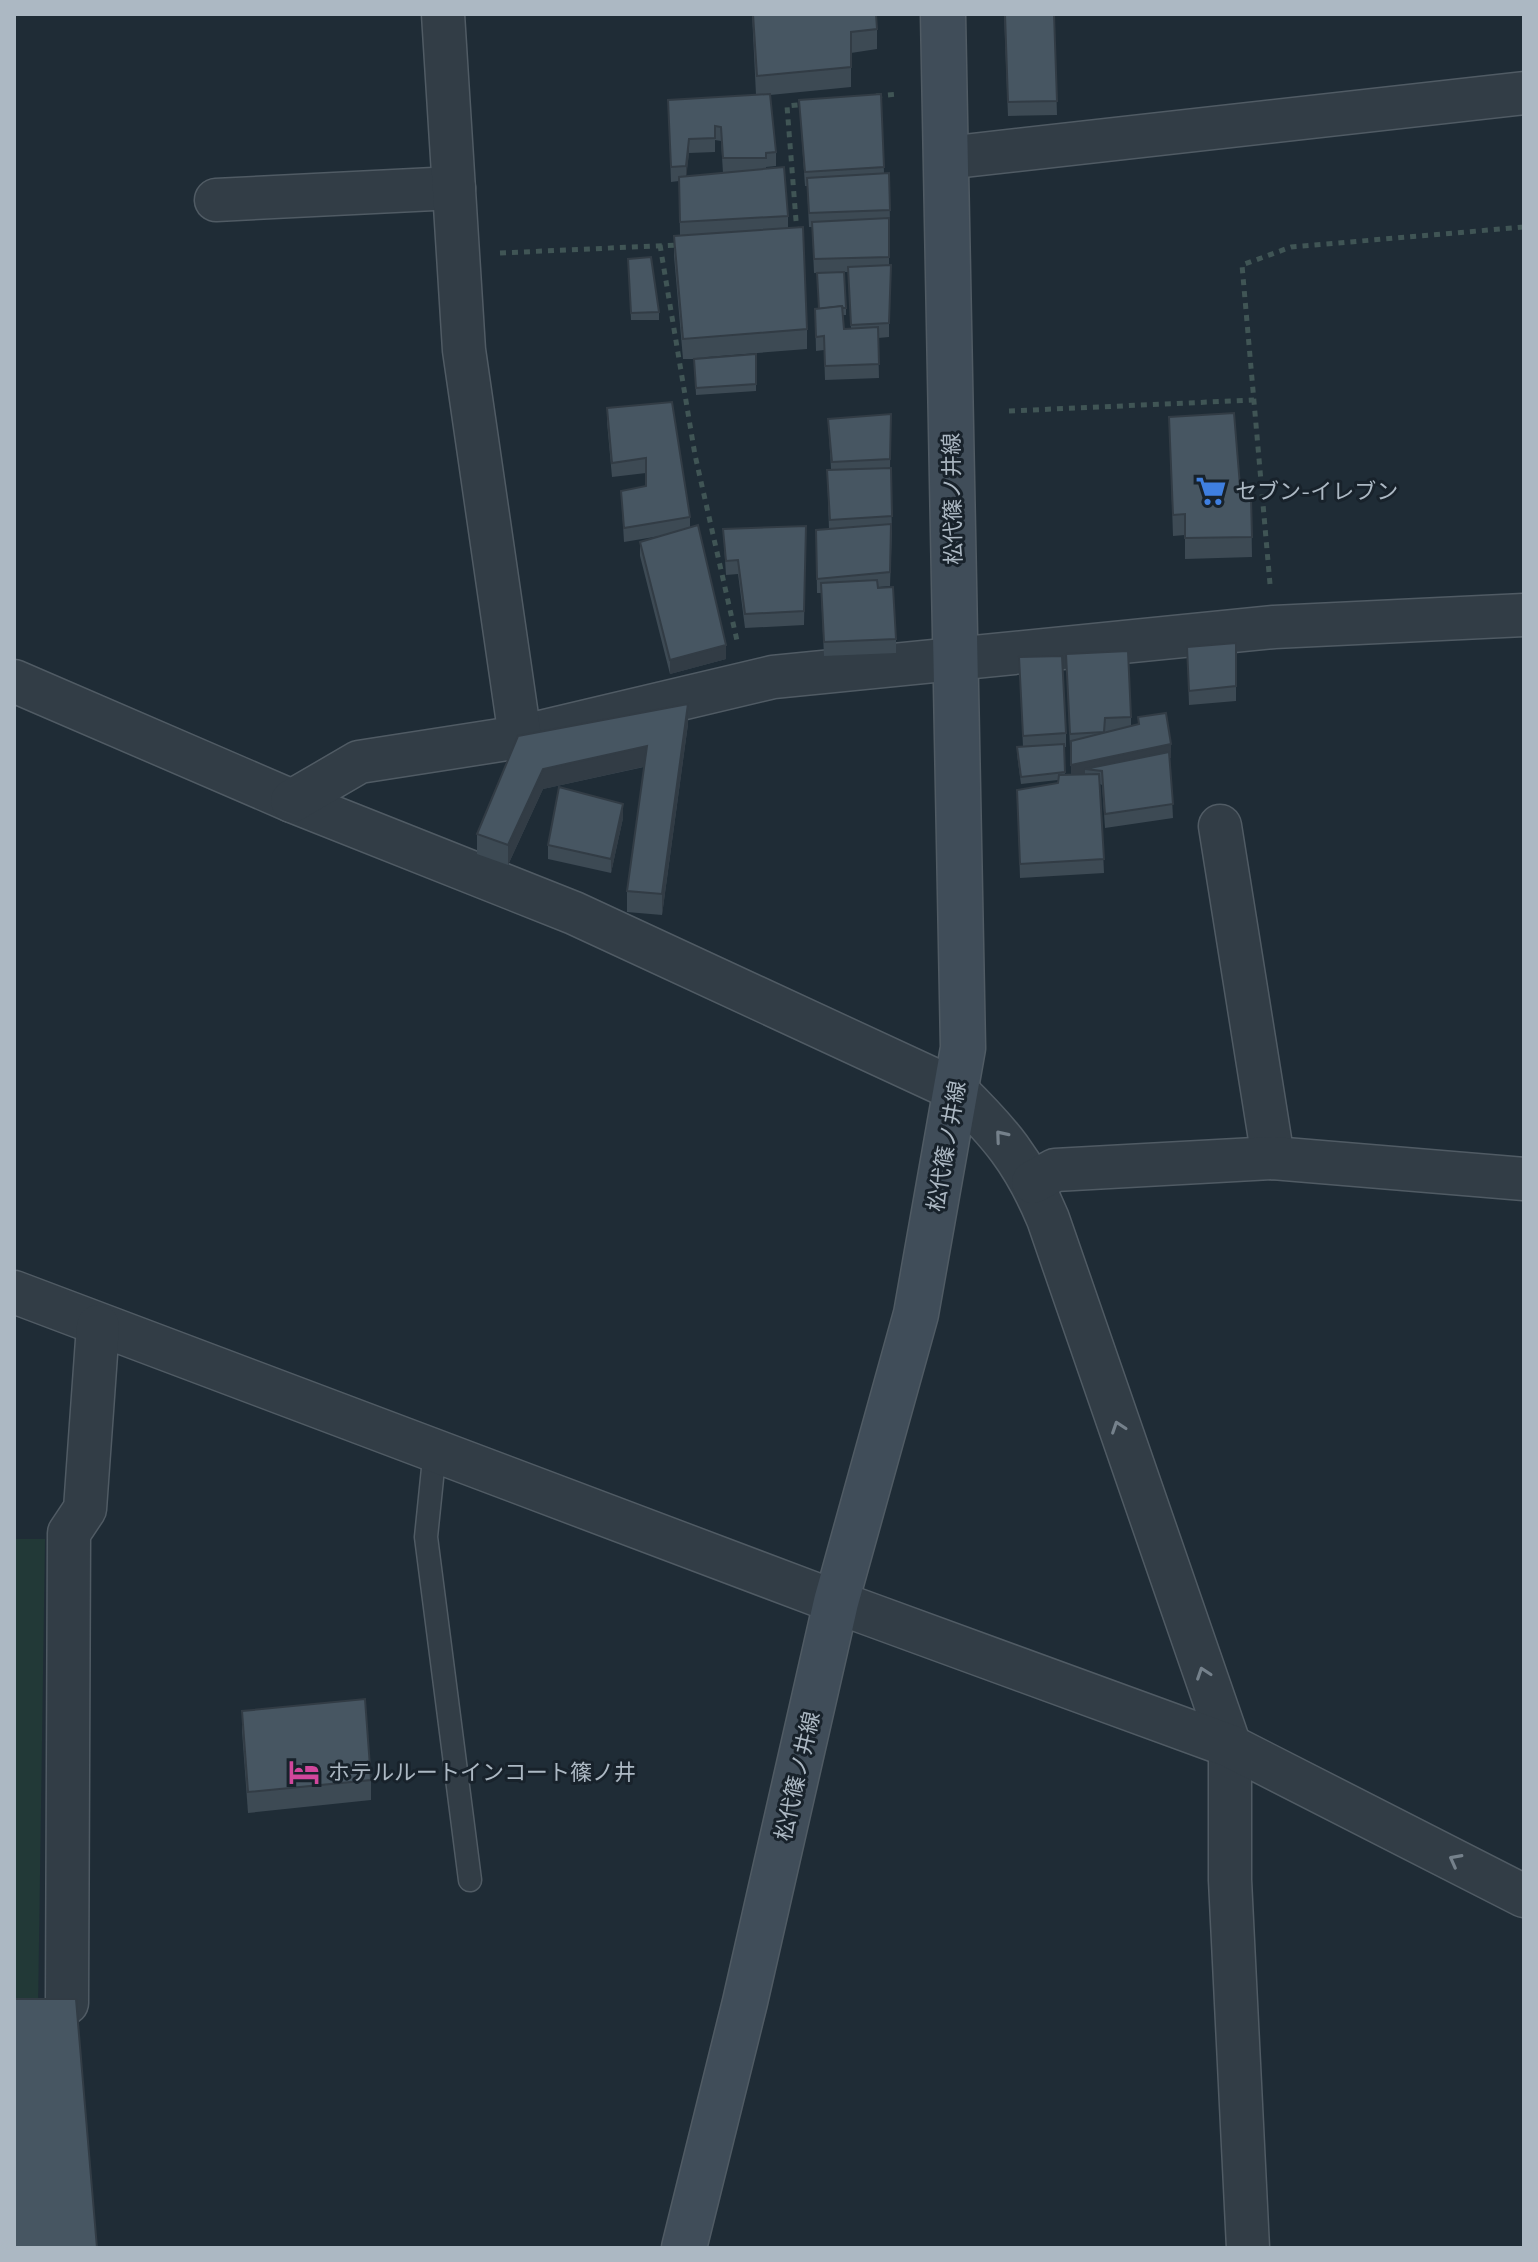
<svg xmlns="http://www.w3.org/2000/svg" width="1538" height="2262" viewBox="0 0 1538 2262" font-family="'Nunito Sans','Noto Sans JP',sans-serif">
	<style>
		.green { fill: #223937 }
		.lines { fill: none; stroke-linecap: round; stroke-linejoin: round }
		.lane-casing { stroke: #505b64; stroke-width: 25 }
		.street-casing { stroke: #505b64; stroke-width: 45 }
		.secondary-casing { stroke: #505b64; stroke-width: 47 }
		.path { stroke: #405555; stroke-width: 5; stroke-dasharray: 6 6; stroke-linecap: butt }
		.lane { stroke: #323d46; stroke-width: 22 }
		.street { stroke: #323d46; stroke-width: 42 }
		.secondary { stroke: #404d59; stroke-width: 44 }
		.wall { fill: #3d4a54; fill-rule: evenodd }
		.shaded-wall { fill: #323c45 }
		.building { fill: #475662; stroke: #323c45; stroke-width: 2 }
		.oneway { stroke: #75818b }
		.labels { text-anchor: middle; stroke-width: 6; stroke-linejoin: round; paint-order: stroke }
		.poi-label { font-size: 22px; fill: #acb8c3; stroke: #18222b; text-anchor: start }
		.street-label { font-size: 22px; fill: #acb8c3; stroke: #18222b }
	</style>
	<rect width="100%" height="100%" fill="#1f2c36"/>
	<path class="green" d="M 14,1539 L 45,1539 L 38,2008 L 14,2007 Z"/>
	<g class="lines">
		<g class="lane-casing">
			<path id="lane" d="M 435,1449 L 426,1537 L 470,1880"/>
		</g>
		<g class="street-casing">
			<g id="street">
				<path d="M 946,158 L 1524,93"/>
				<path d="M 216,200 L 454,188"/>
				<path d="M 14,681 L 292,801 L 574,913 L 956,1090 C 1000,1133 1024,1161 1048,1219 L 1230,1746 L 1230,1880 L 1248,2248"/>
				<path d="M 520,737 L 773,677 L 1274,627 L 1524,615"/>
				<path d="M 292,801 L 359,762 L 520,737 L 464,350 L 443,14"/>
				<path d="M 1220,826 L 1273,1158"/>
				<path d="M 1033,1182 L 1055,1170 L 1273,1158 L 1524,1179"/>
				<path d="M 14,1292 L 836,1602 L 1230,1746 L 1524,1896"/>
				<path d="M 67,2003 L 69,1533 L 85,1509 L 98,1326"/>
			</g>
		</g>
		<g class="secondary-casing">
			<path id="secondary" d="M 684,2248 L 745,2002 L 836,1602 L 916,1314 L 963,1048 L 943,14"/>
		</g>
		<g class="path">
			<path d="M 876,96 L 898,94"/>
			<path d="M 797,233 L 787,106 L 806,104"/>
			<path d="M 660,245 L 695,455 L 738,645"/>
			<path d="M 500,253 L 677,245"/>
			<path d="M 1009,411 L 1254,400"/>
			<path d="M 1270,584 L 1242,265 L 1291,247 L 1524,227"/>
		</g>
		<use href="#lane" class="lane"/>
		<use href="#street" class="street"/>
		<use href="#secondary" class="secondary"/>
	</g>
	<g class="wall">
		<path d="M 752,14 L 877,29 L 877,49 L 851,53 L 851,87 L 770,95 L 776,152 L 776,166 L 766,167 L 766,168 L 788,216 L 788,228 L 807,329 L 807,349 L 695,358 L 756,354 L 756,391 L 696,395 L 694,359 L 683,359 L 674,256 L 674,236 L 680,235 L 679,181 L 671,182 L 668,100 L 756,95 ZM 715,140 L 721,141 L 723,173 L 686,176 L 689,153 L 715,152 Z"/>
		<path d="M 1004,14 L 1054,14 L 1057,115 L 1008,116 Z"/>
		<path d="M 881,94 L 884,173 L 889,173 L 890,224 L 889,224 L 889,337 L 878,338 L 879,378 L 825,380 L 824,350 L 816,351 L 815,309 L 819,309 L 837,272 L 814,273 L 812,227 L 809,227 L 807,186 L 805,186 L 799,100 ZM 844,272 L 848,272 L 851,329 L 844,329 L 843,315 L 846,315 L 846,308 Z"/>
		<path d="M 628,259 L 659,312 L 659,320 L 631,320 Z"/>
		<path d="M 672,402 L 690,517 L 690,528 L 726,659 L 670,674 L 640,556 L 640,542 L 660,536 L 624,542 L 621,491 L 646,486 L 646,473 L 612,477 L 607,422 L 607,408 Z"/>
		<path d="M 891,414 L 890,468 L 892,530 L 890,586 L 878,587 L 896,639 L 896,653 L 824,656 L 821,593 L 817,593 L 816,530 L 829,529 L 827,470 L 831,469 L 828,419 Z"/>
		<path d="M 1169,417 L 1241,498 L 1251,498 L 1252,557 L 1185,559 L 1185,535 L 1173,536 Z"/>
		<path d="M 806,526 L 804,625 L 745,628 L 738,574 L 726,575 L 723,529 Z"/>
		<path d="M 1236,643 L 1236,701 L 1189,705 L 1187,647 Z"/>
		<path d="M 1066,654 L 1131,717 L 1131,726 L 1171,758 L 1170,758 L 1173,818 L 1105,828 L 1102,785 L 1100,784 L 1104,873 L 1020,878 L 1017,790 L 1058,783 L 1058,780 L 1021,784 L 1017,754 L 1017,747 L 1023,747 L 1019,657 L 1066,733 L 1066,747 L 1064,747 L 1065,775 L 1071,775 L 1071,748 L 1070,748 Z"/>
		<path d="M 688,724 L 662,915 L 627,912 L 627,891 L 644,767 L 543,789 L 508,865 L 477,854 L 477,834 L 518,736 Z"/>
		<path d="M 623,818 L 611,873 L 548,859 L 548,845 Z"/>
		<path d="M 242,1711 L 371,1780 L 371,1800 L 248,1813 L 242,1731 Z"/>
	</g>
	<g class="shaded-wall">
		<path d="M 689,139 L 689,153 L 686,180 L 686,166 Z"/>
		<path d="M 726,645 L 726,659 L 670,674 L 670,660 Z"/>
		<path d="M 688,704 L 688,724 L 662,915 L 662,894 Z"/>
		<path d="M 1171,744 L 1171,758 L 1102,773 L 1102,771 L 1085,769 L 1085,776 L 1071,779 L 1071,765 Z"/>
		<path d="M 647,746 L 647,766 L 543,789 L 508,865 L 508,845 L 543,769 Z"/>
		<path d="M 623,804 L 623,818 L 611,873 L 611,859 Z"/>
	</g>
	<g class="building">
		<path d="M 753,14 L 876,14 L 877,29 L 851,32 L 851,67 L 757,76 Z"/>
		<path d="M 1005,14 L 1054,14 L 1057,101 L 1008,102 Z"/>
		<path d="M 770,94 L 776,152 L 766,153 L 766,158 L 723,158 L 721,127 L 715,126 L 715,138 L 689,139 L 686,166 L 671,167 L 668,100 Z"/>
		<path d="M 881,94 L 884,167 L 805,172 L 799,100 Z"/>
		<path d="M 784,167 L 788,216 L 680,222 L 679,177 Z"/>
		<path d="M 889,173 L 890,210 L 809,213 L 807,178 Z"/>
		<path d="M 889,218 L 889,257 L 814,259 L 812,222 Z"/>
		<path d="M 803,227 L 807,329 L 683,339 L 674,236 Z"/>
		<path d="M 651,257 L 659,312 L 631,313 L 628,259 Z"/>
		<path d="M 891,265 L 889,323 L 851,325 L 848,267 Z"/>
		<path d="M 844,272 L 846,308 L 843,308 L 842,306 L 819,309 L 817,273 Z"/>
		<path d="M 842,306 L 844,329 L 878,327 L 879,364 L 825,366 L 824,336 L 816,337 L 815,309 Z"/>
		<path d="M 756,354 L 756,384 L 696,388 L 694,359 Z"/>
		<path d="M 672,402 L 690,517 L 624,528 L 621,491 L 646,486 L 646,458 L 612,463 L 607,408 Z"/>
		<path d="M 1234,413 L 1241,498 L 1251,498 L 1252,537 L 1185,538 L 1185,514 L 1173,515 L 1169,417 Z"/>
		<path d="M 891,414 L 890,459 L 832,462 L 828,419 Z"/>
		<path d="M 891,468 L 892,516 L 830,520 L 827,470 Z"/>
		<path d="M 891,524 L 890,572 L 817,579 L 816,530 Z"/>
		<path d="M 698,525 L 726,645 L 670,660 L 640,542 Z"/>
		<path d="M 806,526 L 804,611 L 745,614 L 738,560 L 726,561 L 723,529 Z"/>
		<path d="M 877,580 L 878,588 L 893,587 L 896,639 L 824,642 L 821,583 Z"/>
		<path d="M 1236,643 L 1236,686 L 1189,691 L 1187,647 Z"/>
		<path d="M 1128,651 L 1131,717 L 1105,718 L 1104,732 L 1070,734 L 1066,654 Z"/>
		<path d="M 1062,656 L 1066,733 L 1023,736 L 1019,657 Z"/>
		<path d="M 688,704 L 662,894 L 627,891 L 647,746 L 543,769 L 508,845 L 477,834 L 518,736 Z"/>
		<path d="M 1166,713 L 1171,744 L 1071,765 L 1071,741 L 1139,724 L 1138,717 Z"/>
		<path d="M 1064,744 L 1065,772 L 1021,777 L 1017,747 Z"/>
		<path d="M 1169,752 L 1173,804 L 1105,814 L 1102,771 L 1085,769 Z"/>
		<path d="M 1099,774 L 1104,859 L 1020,864 L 1017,790 L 1058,783 L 1059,775 Z"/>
		<path d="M 559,787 L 623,804 L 611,859 L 548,845 Z"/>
		<path d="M 365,1699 L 371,1780 L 248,1792 L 242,1711 Z"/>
		<path d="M 14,1999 L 76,1999 L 97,2248 L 14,2248 Z"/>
	</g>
	<defs><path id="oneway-chevron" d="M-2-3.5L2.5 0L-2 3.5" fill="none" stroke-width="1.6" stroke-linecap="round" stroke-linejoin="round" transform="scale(2)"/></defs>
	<g class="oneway">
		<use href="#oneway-chevron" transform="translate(1001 1136) rotate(-130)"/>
		<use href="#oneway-chevron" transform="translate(1118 1427) rotate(-109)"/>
		<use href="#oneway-chevron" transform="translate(1203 1673) rotate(-109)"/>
		<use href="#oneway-chevron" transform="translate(1455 1860) rotate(-152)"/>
	</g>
	<defs>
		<g id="supermarket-bare" transform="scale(2.4)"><path d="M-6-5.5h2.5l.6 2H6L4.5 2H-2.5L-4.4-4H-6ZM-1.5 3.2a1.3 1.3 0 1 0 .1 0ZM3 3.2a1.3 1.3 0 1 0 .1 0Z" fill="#3f7fe0" stroke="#18222b" stroke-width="2.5" paint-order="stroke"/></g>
		<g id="hotel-bare" transform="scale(2.4)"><path d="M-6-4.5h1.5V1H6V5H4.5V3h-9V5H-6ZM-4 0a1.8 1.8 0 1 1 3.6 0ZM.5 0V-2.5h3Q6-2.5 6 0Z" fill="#d1479c" stroke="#18222b" stroke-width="2.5" paint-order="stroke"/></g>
	</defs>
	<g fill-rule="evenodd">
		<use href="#supermarket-bare" x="1211" y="491"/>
		<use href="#hotel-bare" x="304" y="1772"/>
	</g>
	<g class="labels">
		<g class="poi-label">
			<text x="1235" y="499">セブン-イレブン</text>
			<text x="328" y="1780">ホテルルートインコート篠ノ井</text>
		</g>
		<g class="street-label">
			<text transform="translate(952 499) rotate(-91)" y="8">松代篠ノ井線</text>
			<text transform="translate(946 1146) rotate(-80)" y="8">松代篠ノ井線</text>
			<text transform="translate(797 1776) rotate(-77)" y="8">松代篠ノ井線</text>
		</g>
	</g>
	<rect width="1538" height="2262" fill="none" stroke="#acb8c3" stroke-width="32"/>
</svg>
